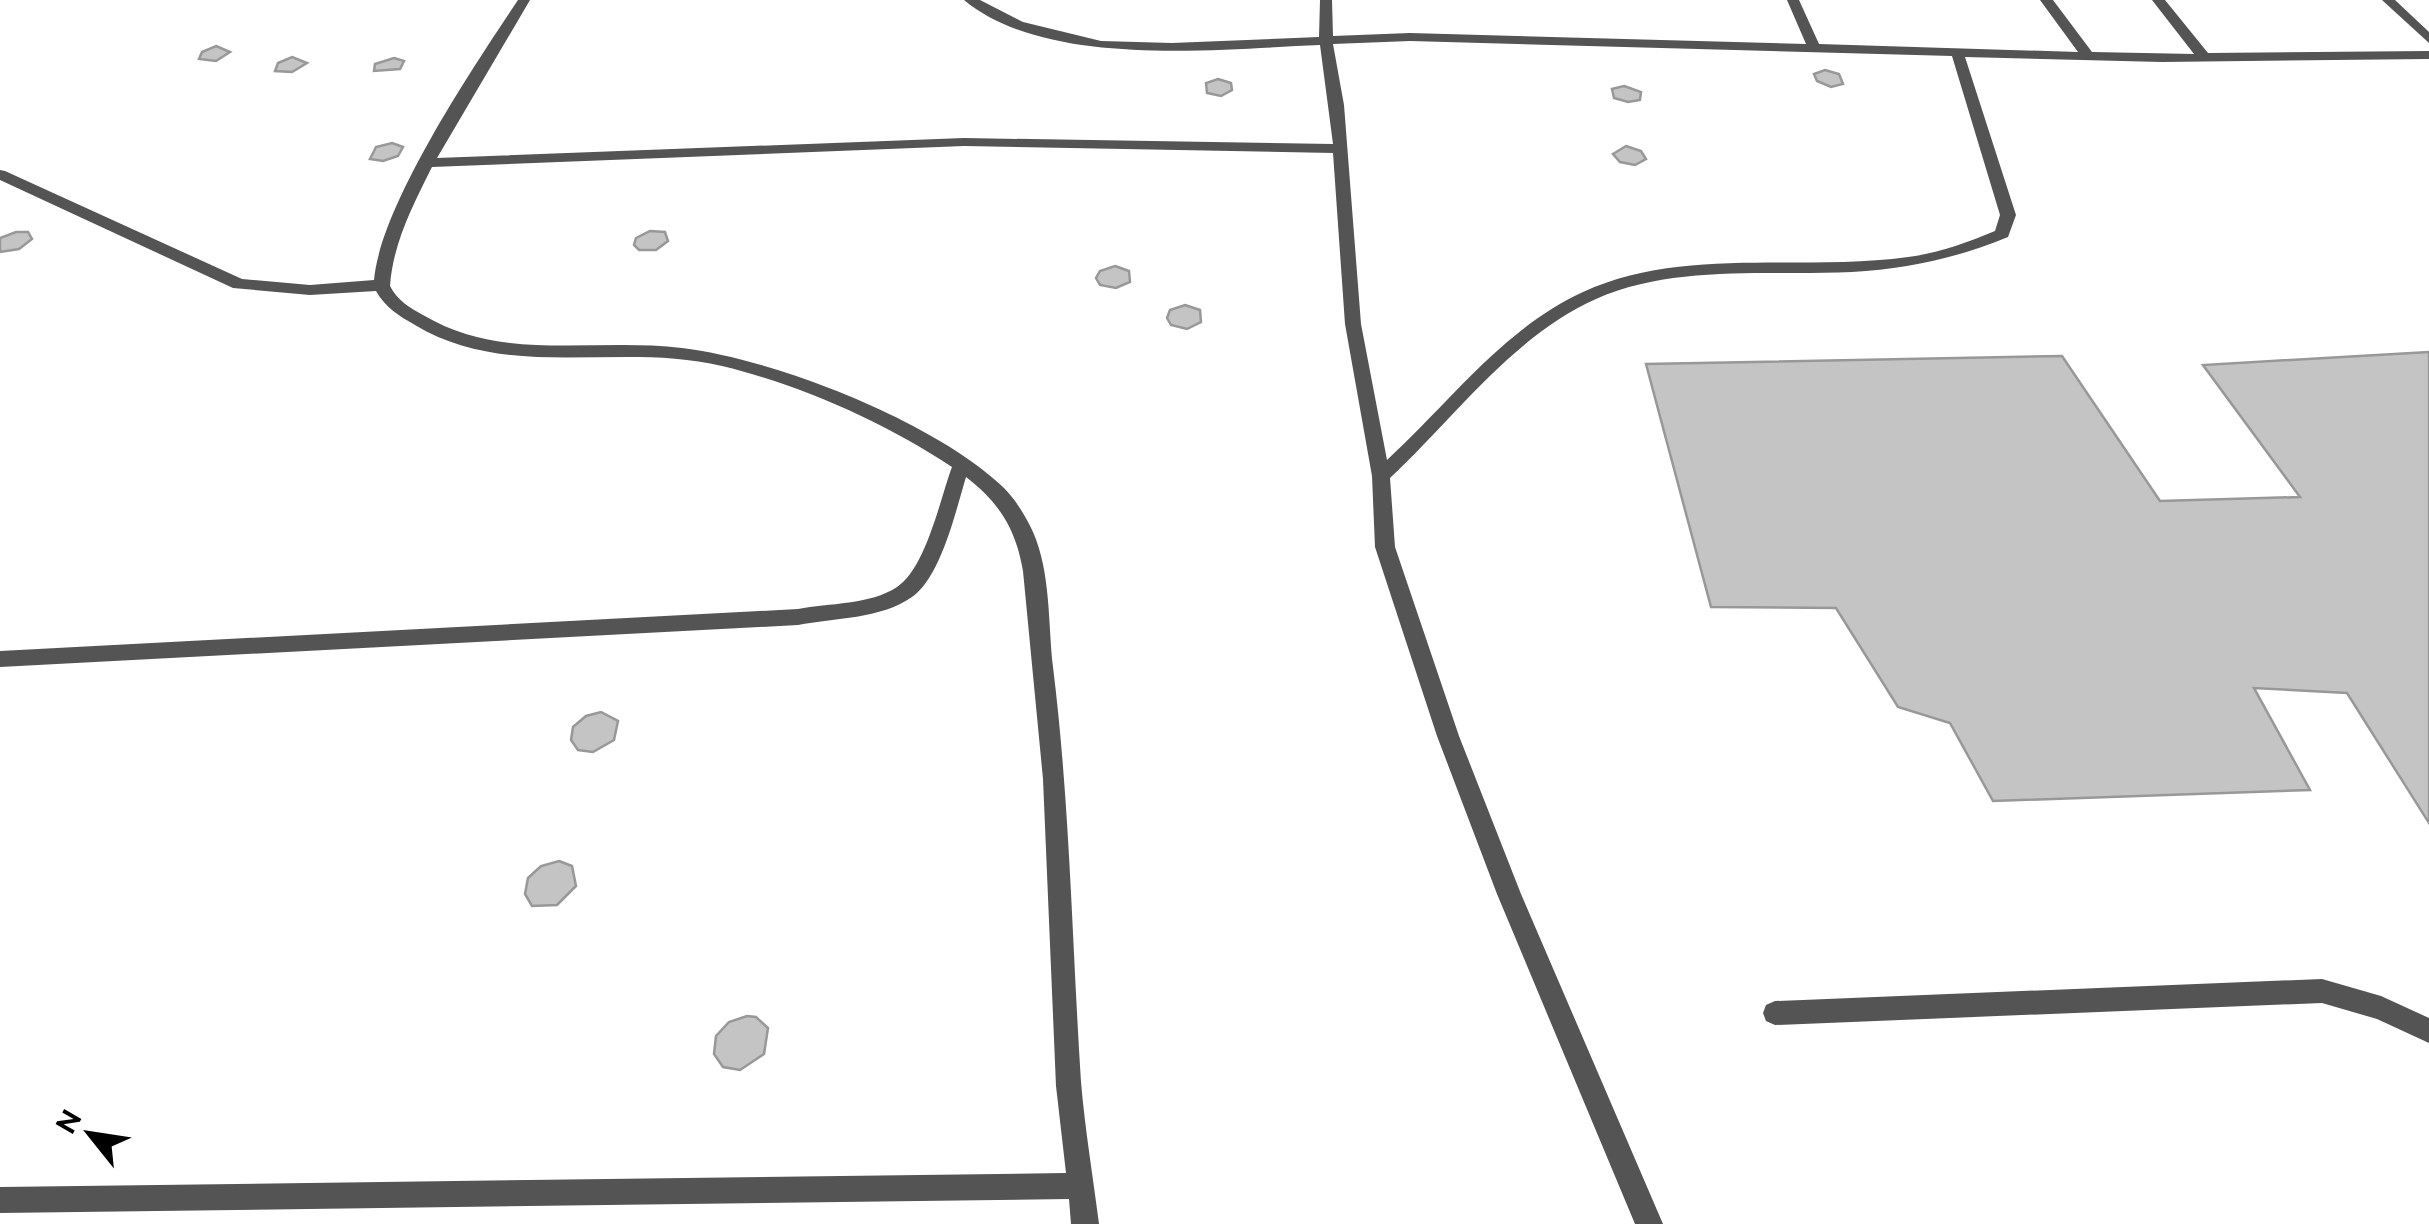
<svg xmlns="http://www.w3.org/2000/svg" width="2429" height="1224" viewBox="0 0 2429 1224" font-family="Raleway,sans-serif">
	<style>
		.building { fill: #c4c4c4; stroke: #989898; stroke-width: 2.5 }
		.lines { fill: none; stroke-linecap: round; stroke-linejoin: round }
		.lane { fill: #545454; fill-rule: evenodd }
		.street { fill: #545454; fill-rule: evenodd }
	</style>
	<rect width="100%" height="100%" fill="#fff"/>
	<g class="building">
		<path d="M 216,46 L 230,52 L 216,61 L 199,59 L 202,52 Z"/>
		<path d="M 292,57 L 307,63 L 292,72 L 275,71 L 278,63 Z"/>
		<path d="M 394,58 L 404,61 L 400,69 L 374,71 L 375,64 Z"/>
		<path d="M 1825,70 L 1839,74 L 1843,84 L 1831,87 L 1817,81 L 1814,74 Z"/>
		<path d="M 1218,79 L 1231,83 L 1232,90 L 1221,96 L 1207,93 L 1206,83 Z"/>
		<path d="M 1624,86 L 1641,92 L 1640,100 L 1628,102 L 1614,98 L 1612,89 Z"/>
		<path d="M 392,143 L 403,147 L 398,156 L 383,161 L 370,159 L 376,147 Z"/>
		<path d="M 1626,146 L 1641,151 L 1646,159 L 1635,165 L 1620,162 L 1613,154 Z"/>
		<path d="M 650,231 L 665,232 L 668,241 L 656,250 L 639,250 L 634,245 L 636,238 Z"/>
		<path d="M 16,232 L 28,232 L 32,239 L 19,249 L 0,252 L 0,238 Z"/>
		<path d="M 1115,266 L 1129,271 L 1130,282 L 1116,288 L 1100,285 L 1096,278 L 1100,271 Z"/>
		<path d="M 1185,305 L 1200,310 L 1201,322 L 1187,329 L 1171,325 L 1167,318 L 1170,310 Z"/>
		<path d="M 2429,352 L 2429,823 L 2347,693 L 2254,688 L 2310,790 L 1993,801 L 1950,723 L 1898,707 L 1836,608 L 1711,607 L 1646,364 L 2062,356 L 2160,501 L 2300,497 L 2203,365 Z"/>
		<path d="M 601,712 L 618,721 L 614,740 L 593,752 L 578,750 L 571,740 L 573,727 L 586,716 Z"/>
		<path d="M 559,861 L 572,866 L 576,886 L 557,905 L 532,906 L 525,894 L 528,878 L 541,866 Z"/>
		<path d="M 747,1016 L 756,1017 L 768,1028 L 764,1054 L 740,1070 L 723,1067 L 714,1054 L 716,1036 L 729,1022 Z"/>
	</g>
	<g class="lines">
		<path class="lane" d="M 2322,979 L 2381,996 L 2429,1018 L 2429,1043 L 2377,1019 L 2322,1003 L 1775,1025 L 1766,1021 L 1763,1013 L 1766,1005 L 1775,1001 Z"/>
		<g class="street">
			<path d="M 518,0 L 530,0 L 437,158 L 964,138 L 1333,144 L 1320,45 C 1218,49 1047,69 964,0 L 980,0 L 1023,22 L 1101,41 L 1172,43 L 1319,37 L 1320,0 L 1332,0 L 1333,36 L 1410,33 L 1806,44 L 1787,0 L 1799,0 L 1819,44 L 2078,52 L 2040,0 L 2053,0 L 2092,52 L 2194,54 L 2152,0 L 2165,0 L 2208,53 L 2429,51 L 2429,59 L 2162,62 L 1965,57 L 2016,215 L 2008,237 C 1957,258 1907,269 1852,272 C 1769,276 1674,264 1596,299 C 1513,336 1455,417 1390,478 L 1395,547 L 1459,736 L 1521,894 L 1663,1224 L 1635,1224 L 1497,894 L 1437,736 L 1375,547 L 1372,476 L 1345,324 L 1333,153 L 964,146 L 432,167 C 413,205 393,243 390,286 C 397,300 410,308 423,315 C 504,363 593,337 682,348 C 775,359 936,422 1004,488 C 1016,500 1026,517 1033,532 C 1051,573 1048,623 1053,667 C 1070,804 1072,943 1081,1082 C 1085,1129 1093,1177 1099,1224 L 1071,1224 L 1069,1199 L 0,1213 L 0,1187 L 1066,1173 L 1056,1086 L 1043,779 L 1023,571 C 1016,530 1000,503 966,477 C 956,510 941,577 912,597 C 881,619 834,618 798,625 L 0,667 L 0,651 L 798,609 C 829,603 870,605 897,587 C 926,568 940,499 952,467 C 884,422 801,385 722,366 C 620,341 510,382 415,325 C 399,316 385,307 376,291 L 310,295 L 233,288 L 0,180 L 0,170 L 5,171 L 242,279 L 310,285 L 374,280 C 381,204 474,66 518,0 ZM 1410,41 L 1952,56 L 2000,215 L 1995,231 C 1966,243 1939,253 1908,257 C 1802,272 1683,246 1583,292 C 1504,328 1450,402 1387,460 L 1361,324 L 1344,105 L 1333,44 Z"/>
			<path d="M 2382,0 L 2395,0 L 2429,32 L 2429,43 Z"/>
		</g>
	</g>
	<g transform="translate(90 1134) rotate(300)" stroke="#ffffff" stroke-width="8" paint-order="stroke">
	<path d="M0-8L18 38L0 25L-18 38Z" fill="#000000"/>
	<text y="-15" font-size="28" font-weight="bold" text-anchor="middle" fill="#000000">N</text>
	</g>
</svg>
